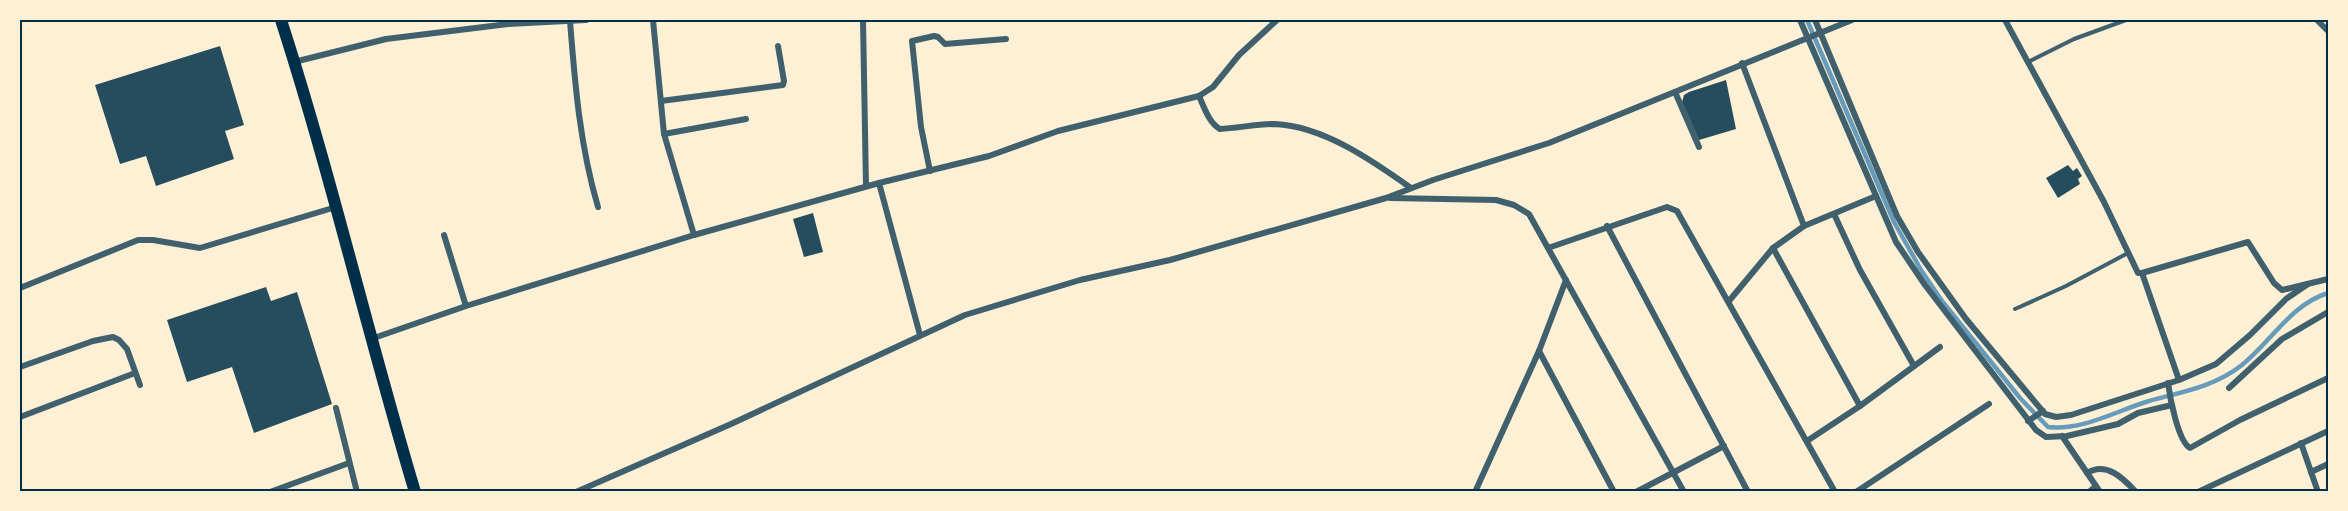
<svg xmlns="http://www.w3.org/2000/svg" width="2348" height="511" viewBox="0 0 2348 511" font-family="Figtree,sans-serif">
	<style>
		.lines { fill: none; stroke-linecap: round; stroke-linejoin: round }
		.stream { stroke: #669bbc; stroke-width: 4.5 }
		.building { fill: #264d5e }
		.service { stroke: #3f606c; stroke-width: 4 }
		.minor { stroke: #3f606c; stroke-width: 6 }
		.primary { stroke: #003049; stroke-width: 12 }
		.neatline { fill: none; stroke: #003049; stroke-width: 2 }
	</style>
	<rect width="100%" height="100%" fill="#fdf0d5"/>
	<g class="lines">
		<path class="stream" d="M 1807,20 L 1894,222 L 1921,270 L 1942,301 L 2020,398 L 2048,427 C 2082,431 2116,411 2149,401 C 2181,392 2214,387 2242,365 C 2272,341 2290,305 2328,293"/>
	</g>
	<g class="building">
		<path d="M 220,46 L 244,125 L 225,131 L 234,159 L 156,186 L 146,156 L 120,164 L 95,85 Z"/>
		<path d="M 1726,80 L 1736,129 L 1699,140 L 1682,102 L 1684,95 L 1689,92 Z"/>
		<path d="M 2068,165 L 2073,171 L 2077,168 L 2082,176 L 2078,179 L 2080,184 L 2058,198 L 2046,178 Z"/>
		<path d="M 813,213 L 823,252 L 804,257 L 793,219 Z"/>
		<path d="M 266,287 L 271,301 L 297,292 L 332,404 L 254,433 L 232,367 L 187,382 L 167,320 Z"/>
	</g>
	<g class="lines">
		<g class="service">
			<path d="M 2028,62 L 2074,39 L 2126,20"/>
			<path d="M 2015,309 L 2066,286 L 2128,253"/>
		</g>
		<g class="minor">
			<path d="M 653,20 L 664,134 L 694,235"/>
			<path d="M 863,20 L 866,186"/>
			<path d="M 1800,20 L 1896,242 L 1925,285 L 2036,430 L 2046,437 L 2067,436 L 2118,424 L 2138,413 L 2172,405"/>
			<path d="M 1815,20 L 1897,216 L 1918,252 L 1966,319 L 2045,414 L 2056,417 L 2071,415 L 2179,380 L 2216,364 L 2250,335 L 2286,299 L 2308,284"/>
			<path d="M 2005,20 L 2104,202 L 2138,273 L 2142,273 L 2179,380"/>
			<path d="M 2317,20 L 2328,31"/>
			<path d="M 570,21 C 575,85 580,146 598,207"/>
			<path d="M 294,62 L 386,39 L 508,24 L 586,20"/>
			<path d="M 1742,63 L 1804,226"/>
			<path d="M 1675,92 L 1699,147"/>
			<path d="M 1199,96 C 1204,107 1209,123 1220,129 C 1238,128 1257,124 1275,124 C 1323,126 1373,161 1411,188"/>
			<path d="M 661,101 L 783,85 L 784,81 L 778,46"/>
			<path d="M 664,134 L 746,119"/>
			<path d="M 930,171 L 921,127 L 912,41 L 934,36 L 938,37 L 945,44 L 1006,39"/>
			<path d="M 879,183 L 920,335"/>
			<path d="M 1390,198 L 1496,200 L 1514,205 L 1529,214 L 1684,492"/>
			<path d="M 1834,214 L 1860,270 L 1914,366"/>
			<path d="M 1607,226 L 1748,492"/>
			<path d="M 444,235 L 466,306"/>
			<path d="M 1548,248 L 1667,207 L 1677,211 L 1835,492"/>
			<path d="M 1773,248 L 1860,406"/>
			<path d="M 2142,273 L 2248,242 L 2274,283 L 2282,290 L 2328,279"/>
			<path d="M 20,288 L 138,240 L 153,240 L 200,248 L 336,207"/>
			<path d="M 1729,301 L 1773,248 L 1804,226 L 1876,196"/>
			<path d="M 371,339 L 466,306 L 694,235 L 879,183 L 989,156 L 1058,131 L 1199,96 L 1213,87 L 1239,55 L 1277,20"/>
			<path d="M 1539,351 L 1614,492"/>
			<path d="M 20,367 L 93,341 L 113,337 L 119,340 L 127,349 L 140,385"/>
			<path d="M 2168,383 C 2170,398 2178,441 2190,448 L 2240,420 L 2328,378"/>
			<path d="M 2229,388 L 2282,339 L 2328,312"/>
			<path d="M 336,408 L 357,492"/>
			<path d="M 20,417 L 135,373"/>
			<path d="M 2028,421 L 2043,411"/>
			<path d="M 2062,436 L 2096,486"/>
			<path d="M 1807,441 L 1860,406 L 1940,347"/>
			<path d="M 2301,443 L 2318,492"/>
			<path d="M 2311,472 L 2328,464"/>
			<path d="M 2087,473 C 2106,461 2123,478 2136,492"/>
			<path d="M 270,492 L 349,463"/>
			<path d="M 576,492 L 731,424 L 965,315 L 1080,280 L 1170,260 L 1386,198 L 1433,180 L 1549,143 L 1852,20"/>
			<path d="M 1475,492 L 1539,351 L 1566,280"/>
			<path d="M 1636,492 L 1724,446"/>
			<path d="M 1856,492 L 1989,404"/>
			<path d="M 2089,492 L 2096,486 L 2100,492"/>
			<path d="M 2198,492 L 2328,431"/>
		</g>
		<path class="primary" d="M 281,20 C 331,175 368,335 415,492"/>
	</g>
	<rect width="2348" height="511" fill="none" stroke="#fdf0d5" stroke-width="42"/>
	<rect x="21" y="21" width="2306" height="469" class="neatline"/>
</svg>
